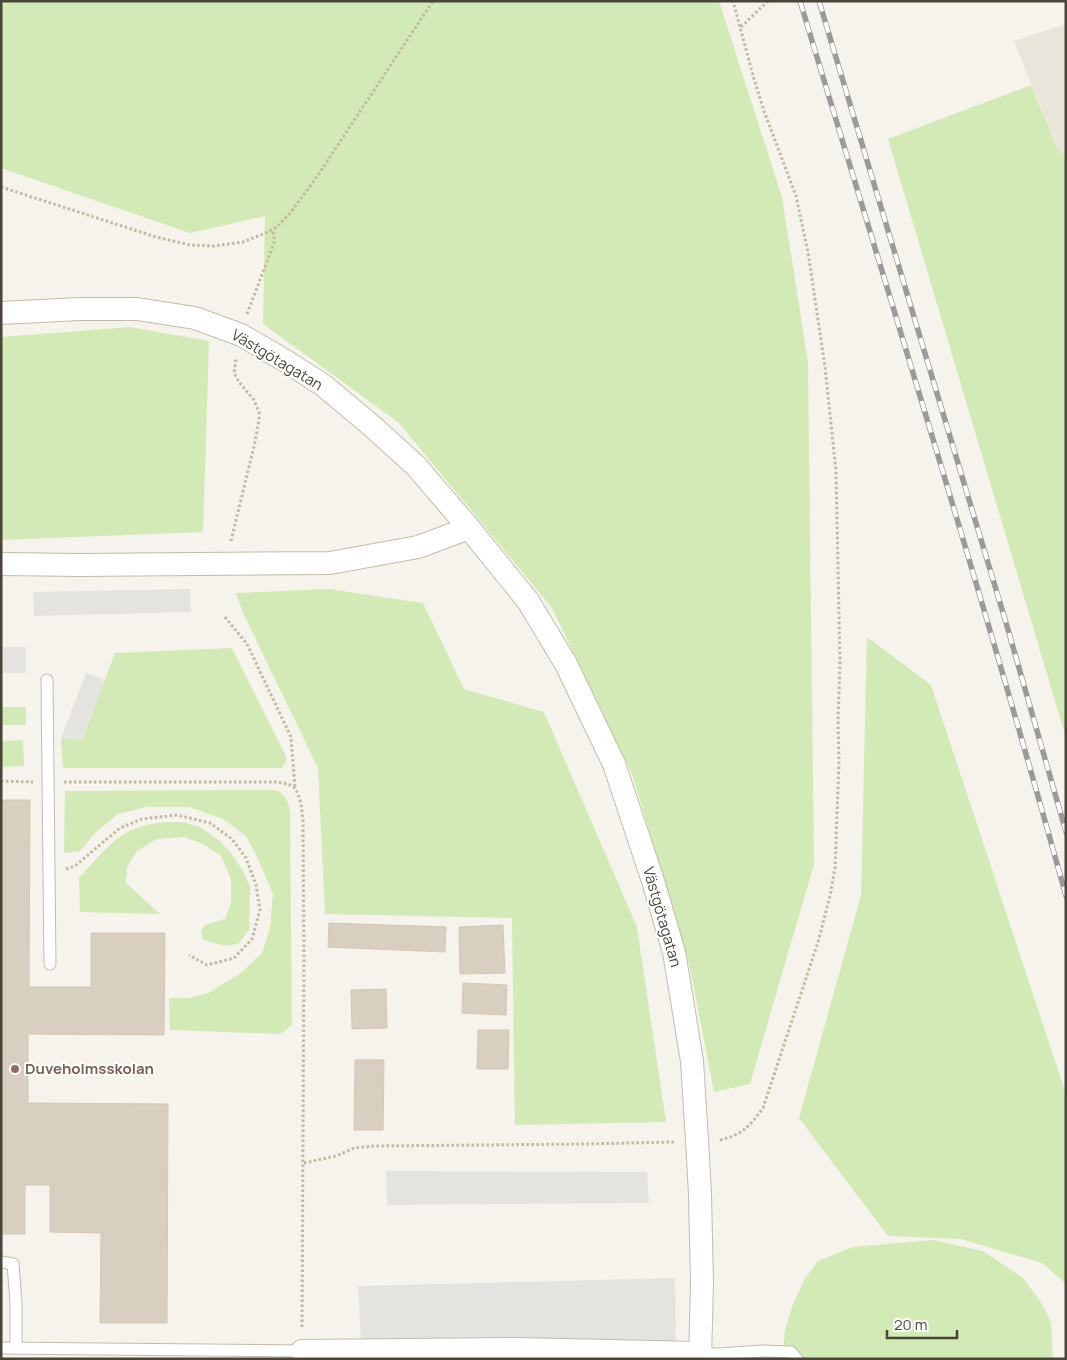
<svg xmlns="http://www.w3.org/2000/svg" width="1067" height="1360" viewBox="0 0 1067 1360" font-family="Manrope,sans-serif">
	<style>
		.residential { fill: #eae5da }
		.green { fill: #d2eab5 }
		.parking { fill: #e5e3e0 }
		.building { fill: #d8cfc1; stroke: #d3c7b4 }
		.lines { fill: none; stroke-linecap: round; stroke-linejoin: round }
		.service-casing { stroke: #c2bbae; stroke-width: 13 }
		.minor-casing { stroke: #c2bbae; stroke-width: 24 }
		.path { stroke: #c4b79f; stroke-width: 3; stroke-dasharray: 2.5 2.5; stroke-linecap: butt }
		.service { stroke: #fff; stroke-width: 11 }
		.minor { stroke: #fff; stroke-width: 22 }
		.rail-casing { stroke: #9a9a9a; stroke-width: 5.5 }
		.rail { stroke: #fff; stroke-width: 4; stroke-dasharray: 11; stroke-linecap: butt }
		.education-dot { fill: #8d6e63; stroke: #fff; stroke-width: 2 }
		.labels { text-anchor: middle; stroke-width: 4; stroke-linejoin: round; paint-order: stroke }
		.street-label { font-size: 15px; fill: #4b4439; stroke: #fff }
		.education-label { font-size: 15px; font-weight: bold; fill: #785e54; stroke: #fff; text-anchor: start }
	</style>
	<rect width="100%" height="100%" fill="#f6f3ec"/>
	<path class="residential" d="M 1066,24 L 1066,157 L 1056,146 L 1014,41 Z"/>
	<g class="green">
		<path d="M 1,1 L 719,1 L 782,197 L 808,362 L 814,864 L 750,1084 L 714,1092 L 689,963 L 632,774 L 552,608 L 399,423 L 263,324 L 265,216 L 190,233 L 1,168 Z"/>
		<path d="M 1031,85 L 1056,146 L 1066,157 L 1066,738 L 888,139 Z"/>
		<path d="M 130,327 L 209,341 L 203,532 L 1,540 L 1,337 Z"/>
		<path d="M 329,589 L 423,603 L 464,689 L 544,712 L 637,927 L 666,1122 L 515,1125 L 512,918 L 325,914 L 318,768 L 243,613 L 236,593 Z"/>
		<path d="M 867,637 L 931,685 L 1066,1094 L 1066,1284 L 1042,1263 L 961,1239 L 888,1236 L 799,1118 L 861,895 Z"/>
		<path d="M 232,648 L 286,756 L 286,761 L 282,768 L 63,768 L 61,738 L 82,740 L 115,653 Z"/>
		<rect x="1" y="707" width="25" height="18"/>
		<path d="M 23,740 L 24,766 L 1,767 L 1,741 Z"/>
		<path d="M 276,790 C 286,795 288,801 290,812 L 292,1025 L 280,1034 L 170,1030 L 169,998 L 190,998 L 208,993 L 241,973 L 262,953 L 270,928 L 273,894 L 257,857 L 246,836 L 223,819 L 189,807 L 146,807 L 118,814 L 96,832 L 80,851 L 64,853 L 65,791 Z"/>
		<path d="M 164,822 L 183,822 L 200,827 L 220,841 L 230,852 L 243,871 L 250,886 L 249,930 L 238,944 L 225,946 L 203,940 L 201,931 L 205,925 L 225,919 L 231,903 L 231,879 L 221,856 L 203,844 L 184,837 L 157,839 L 137,851 L 127,867 L 126,883 L 160,914 L 80,912 L 79,878 C 91,865 103,850 117,839 C 130,828 149,824 164,822 Z"/>
		<path d="M 933,1240 L 983,1251 L 1023,1278 L 1040,1301 L 1051,1322 L 1053,1359 L 783,1359 L 783,1353 L 785,1330 L 792,1307 L 804,1280 L 818,1261 L 853,1247 Z"/>
	</g>
	<g class="parking">
		<path d="M 190,589 L 191,612 L 34,616 L 33,592 Z"/>
		<rect x="1" y="647" width="25" height="26"/>
		<path d="M 86,673 L 105,680 L 82,740 L 61,738 Z"/>
		<path d="M 386,1171 L 647,1172 L 649,1203 L 387,1205 Z"/>
		<path d="M 675,1278 L 676,1345 L 362,1359 L 358,1286 Z"/>
	</g>
	<g class="building">
		<path d="M 1,800 L 30,800 L 29,987 L 91,987 L 91,933 L 165,933 L 164,1035 L 28,1034 L 28,1103 L 168,1104 L 167,1323 L 100,1323 L 101,1233 L 50,1232 L 50,1185 L 25,1185 L 25,1234 L 1,1234 Z"/>
		<path d="M 329,923 L 446,927 L 445,952 L 328,947 Z"/>
		<path d="M 503,925 L 505,973 L 460,974 L 459,927 Z"/>
		<path d="M 463,983 L 507,985 L 506,1015 L 462,1013 Z"/>
		<path d="M 386,989 L 387,1028 L 352,1029 L 351,990 Z"/>
		<path d="M 478,1030 L 509,1030 L 508,1069 L 477,1069 Z"/>
		<path d="M 355,1060 L 384,1060 L 383,1130 L 354,1130 Z"/>
	</g>
	<g class="lines">
		<g class="service-casing">
			<g id="service">
				<path d="M 47,680 L 50,964"/>
				<path d="M 1,1262 L 13,1264 L 16,1303 L 16,1348"/>
				<path d="M 1,1348 L 302,1351"/>
				<path d="M 699,1353 L 719,1354 L 763,1351 L 791,1352 L 797,1359"/>
			</g>
		</g>
		<g class="minor-casing">
			<g id="minor">
				<path d="M 1,313 L 80,309 L 137,309 L 195,318 L 241,335 L 284,360 L 323,385 L 372,426 L 416,466 L 469,528 L 528,601 L 566,664 L 614,764 L 653,881 L 674,952 L 692,1061 L 697,1141 L 700,1194 L 702,1283 L 700,1359"/>
				<path d="M 1,564 L 79,565 L 330,563 L 418,547 L 469,528"/>
				<path d="M 302,1351 L 518,1349 L 699,1353"/>
			</g>
		</g>
		<g class="path">
			<path d="M 741,27 L 768,1"/>
			<path d="M 1,187 L 156,237 L 190,245 L 214,246 L 243,242 L 268,232 L 278,226 L 291,212 L 318,175 L 433,1"/>
			<path d="M 247,314 L 274,243 L 274,235 L 272,230"/>
			<path d="M 231,541 L 255,442 L 259,420 L 259,412 L 254,400 L 239,382 L 234,373 L 236,359"/>
			<path d="M 225,617 L 247,644 L 291,737 L 295,788"/>
			<path d="M 1,781 L 33,782"/>
			<path d="M 64,782 L 277,782 L 288,784 L 295,788 L 298,794 L 301,804 L 303,820 L 304,956 L 302,1328"/>
			<path d="M 66,869 L 75,866 L 120,828 L 142,819 L 177,815 L 210,823 L 232,839 L 246,858 L 256,885 L 260,910 L 252,939 L 234,958 L 207,965 L 189,955"/>
			<path d="M 720,1140 C 742,1135 750,1126 763,1108 L 818,942 L 830,896 L 835,868 L 839,761 L 838,721 L 840,662 L 836,471 L 825,367 L 808,252 L 796,196 L 764,111 L 754,79 L 733,1"/>
			<path d="M 304,1163 L 336,1156 L 354,1148 L 373,1146 L 584,1144 L 674,1142"/>
		</g>
		<use href="#service" class="service"/>
		<use href="#minor" class="minor"/>
		<g class="rail-casing">
			<g id="rail">
				<path d="M 800,1 C 890,299 983,596 1066,896"/>
				<path d="M 819,1 L 1007,626 L 1066,832"/>
			</g>
		</g>
		<use href="#rail" class="rail"/>
	</g>
	<circle class="education-dot" cx="15" cy="1069" r="5"/>
	<g class="labels">
		<g class="street-label">
			<text transform="translate(277 360) rotate(31)" y="5">Västgötagatan</text>
			<text transform="translate(662 917) rotate(74)" y="5">Västgötagatan</text>
		</g>
		<g class="education-label">
			<text x="25" y="1074">Duveholmsskolan</text>
		</g>
	</g>
	<rect width="1067" height="1360" fill="none" stroke="#4b4439" stroke-width="5"/>
	<path d="M887 1330v8h70v-8" fill="none" stroke="#4b4439" stroke-width="2.5"/>
	<text x="894" y="1330" font-size="15" fill="#4b4439" stroke="#ffffff" stroke-width="4" paint-order="stroke">20 m</text>
</svg>
